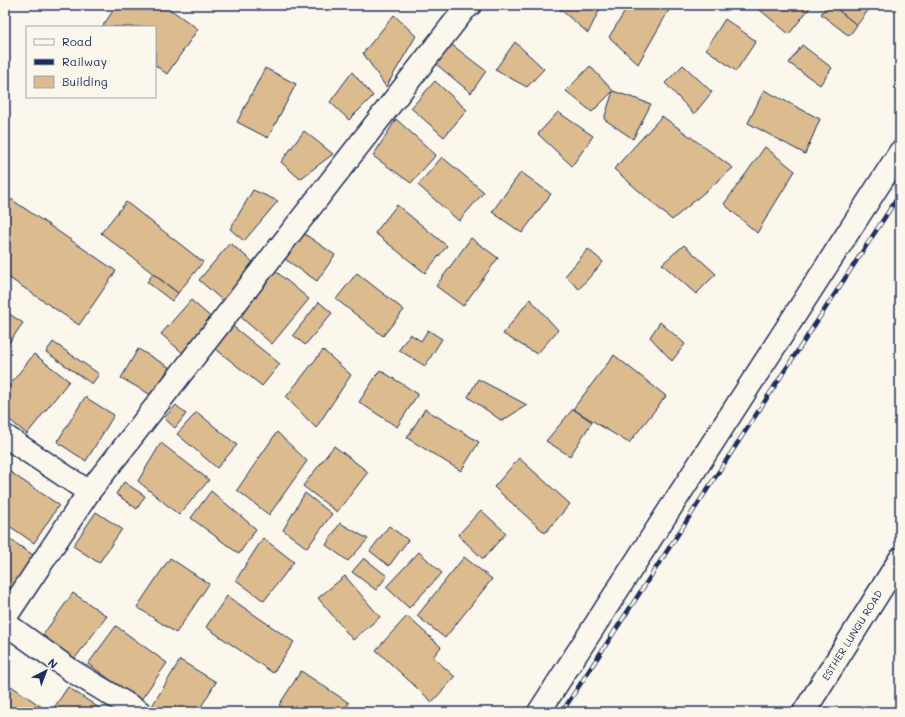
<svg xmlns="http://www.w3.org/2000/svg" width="905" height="717" viewBox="0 0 905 717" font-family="Mali,sans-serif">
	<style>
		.building { fill: #dcbb8f; stroke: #1b2f5e }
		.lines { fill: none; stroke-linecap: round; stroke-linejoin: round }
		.minor-casing { stroke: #1b2f5e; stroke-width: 25 }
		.minor { stroke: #fbf7ec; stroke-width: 22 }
		.rail-casing { stroke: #1b2f5e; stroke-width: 4.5 }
		.rail { stroke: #fbf7ec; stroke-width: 3; stroke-dasharray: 9; stroke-linecap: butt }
		.labels { text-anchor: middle; stroke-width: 3.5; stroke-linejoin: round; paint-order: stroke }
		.street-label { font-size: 10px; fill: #1b2f5e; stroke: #fbf7ec }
	</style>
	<rect width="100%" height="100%" fill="#fbf7ec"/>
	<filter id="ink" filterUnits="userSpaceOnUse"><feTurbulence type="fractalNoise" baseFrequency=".025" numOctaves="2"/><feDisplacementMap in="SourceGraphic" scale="8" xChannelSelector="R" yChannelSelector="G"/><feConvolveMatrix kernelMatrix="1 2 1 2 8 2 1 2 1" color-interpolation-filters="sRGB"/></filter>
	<g filter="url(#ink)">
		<g class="building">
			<path d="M 117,5 L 164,5 L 198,29 L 167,74 L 155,65 L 155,27 L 102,27 Z"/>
			<path d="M 555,5 L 602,5 L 588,33 Z"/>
			<path d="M 629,5 L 662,5 L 669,10 L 638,64 L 609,37 Z"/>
			<path d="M 754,5 L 812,5 L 789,34 Z"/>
			<path d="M 828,5 L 832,5 L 857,25 L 849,36 L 821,14 Z"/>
			<path d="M 832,5 L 872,5 L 857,25 Z"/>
			<path d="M 394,15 L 416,36 L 386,87 L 363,53 Z"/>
			<path d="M 725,19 L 756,41 L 736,71 L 706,49 Z"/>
			<path d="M 447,41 L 486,71 L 471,93 L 430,59 Z"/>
			<path d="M 515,42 L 544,69 L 527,87 L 495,70 Z"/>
			<path d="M 802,45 L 832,68 L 820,85 L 789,63 Z"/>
			<path d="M 683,65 L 712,92 L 694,114 L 665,83 Z"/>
			<path d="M 590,66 L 613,91 L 592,112 L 566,91 Z"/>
			<path d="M 265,68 L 296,84 L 268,138 L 237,122 Z"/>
			<path d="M 352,72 L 373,96 L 349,120 L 330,102 Z"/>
			<path d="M 435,81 L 467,110 L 444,137 L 411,108 Z"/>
			<path d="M 764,90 L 820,119 L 805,154 L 748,123 Z"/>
			<path d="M 613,91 L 651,104 L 633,139 L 604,119 Z"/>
			<path d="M 558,112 L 593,136 L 572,166 L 538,134 Z"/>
			<path d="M 662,116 L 733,168 L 672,220 L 614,169 Z"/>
			<path d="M 396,119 L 436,155 L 411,183 L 373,156 Z"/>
			<path d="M 304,131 L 333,154 L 300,179 L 281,162 Z"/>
			<path d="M 765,147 L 795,171 L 757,233 L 724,204 Z"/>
			<path d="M 442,157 L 484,192 L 459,221 L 418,185 Z"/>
			<path d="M 521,172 L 551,194 L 522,233 L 492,212 Z"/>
			<path d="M 253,190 L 278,201 L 244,241 L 230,229 Z"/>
			<path d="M 5,195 L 116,271 L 79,325 L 5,275 Z"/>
			<path d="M 126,202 L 203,262 L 178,293 L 101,233 Z"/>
			<path d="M 397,205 L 447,246 L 425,273 L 375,233 Z"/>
			<path d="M 296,228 L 335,255 L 317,281 L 279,255 Z"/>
			<path d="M 471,238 L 498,258 L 463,306 L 436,286 Z"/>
			<path d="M 230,243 L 254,263 L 223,301 L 199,280 Z"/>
			<path d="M 684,245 L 716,274 L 696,294 L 662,264 Z"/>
			<path d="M 588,249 L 603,262 L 579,289 L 565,276 Z"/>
			<path d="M 273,269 L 309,299 L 272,344 L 236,313 Z"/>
			<path d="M 357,273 L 404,310 L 383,336 L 336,299 Z"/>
			<path d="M 153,274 L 178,293 L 172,301 L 147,282 Z"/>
			<path d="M 530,299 L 558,330 L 537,354 L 503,334 Z"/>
			<path d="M 191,300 L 214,320 L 184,354 L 161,334 Z"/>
			<path d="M 319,302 L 332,313 L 305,345 L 293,335 Z"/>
			<path d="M 5,311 L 23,323 L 8,344 L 5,342 Z"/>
			<path d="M 660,322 L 685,344 L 672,361 L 650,337 Z"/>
			<path d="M 230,324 L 280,364 L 262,386 L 212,346 Z"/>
			<path d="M 428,330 L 442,339 L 425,366 L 399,350 L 410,334 L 421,341 Z"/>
			<path d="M 53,342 L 99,374 L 92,384 L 46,352 Z"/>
			<path d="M 138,349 L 169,367 L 153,396 L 121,378 Z"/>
			<path d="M 323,350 L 351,375 L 316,428 L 286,397 Z"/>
			<path d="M 34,354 L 69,381 L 27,434 L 5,416 L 5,391 Z"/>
			<path d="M 614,355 L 666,396 L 629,443 L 573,409 Z"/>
			<path d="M 380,370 L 418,394 L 397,427 L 359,402 Z"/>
			<path d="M 478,379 L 527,405 L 502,421 L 468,397 Z"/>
			<path d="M 85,397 L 114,415 L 86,461 L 57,442 Z"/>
			<path d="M 176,405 L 186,414 L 175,428 L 164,418 Z"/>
			<path d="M 425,409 L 479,442 L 461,471 L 407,438 Z"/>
			<path d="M 573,409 L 592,422 L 570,456 L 546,441 Z"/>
			<path d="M 197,412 L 237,445 L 217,468 L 177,434 Z"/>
			<path d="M 277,432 L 307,461 L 269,515 L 237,490 Z"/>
			<path d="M 161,443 L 209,480 L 179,515 L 138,481 Z"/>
			<path d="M 334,446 L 368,472 L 337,512 L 303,486 Z"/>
			<path d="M 519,458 L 570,504 L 545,533 L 494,487 Z"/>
			<path d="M 10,472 L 59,505 L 34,543 L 5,523 L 5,480 Z"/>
			<path d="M 124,482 L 145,496 L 137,509 L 116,494 Z"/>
			<path d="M 211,491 L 256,529 L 239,554 L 191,518 Z"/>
			<path d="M 305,493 L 332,514 L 307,548 L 283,530 Z"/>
			<path d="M 481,510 L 506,533 L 483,559 L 458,535 Z"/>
			<path d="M 96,512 L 122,529 L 99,563 L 73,546 Z"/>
			<path d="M 340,523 L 368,539 L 348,561 L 326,545 Z"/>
			<path d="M 389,526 L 408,540 L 389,566 L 370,551 Z"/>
			<path d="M 5,536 L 36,557 L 5,602 Z"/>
			<path d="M 263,538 L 294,562 L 264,601 L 236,580 Z"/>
			<path d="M 419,552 L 442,573 L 409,608 L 386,587 Z"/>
			<path d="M 464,557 L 492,579 L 445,638 L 417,616 Z"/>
			<path d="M 170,558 L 209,584 L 176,633 L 137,607 Z"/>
			<path d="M 364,558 L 387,576 L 376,590 L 352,572 Z"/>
			<path d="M 345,576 L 380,617 L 353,640 L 318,598 Z"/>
			<path d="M 73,593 L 107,616 L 69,666 L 37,643 Z"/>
			<path d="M 227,596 L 294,642 L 273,673 L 206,627 Z"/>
			<path d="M 407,616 L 441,647 L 433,657 L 455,677 L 432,702 L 376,650 Z"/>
			<path d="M 116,626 L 167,663 L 140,701 L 88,664 Z"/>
			<path d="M 180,660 L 216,682 L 198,712 L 151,712 L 149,711 Z"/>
			<path d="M 301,671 L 349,703 L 343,712 L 290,712 L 279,705 Z"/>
			<path d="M 11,686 L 42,707 L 39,712 L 5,712 L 5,695 Z"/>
			<path d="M 68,687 L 105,712 L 51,712 Z"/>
		</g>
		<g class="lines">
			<g class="minor-casing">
				<g id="minor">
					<path d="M 5,436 L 89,492"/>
					<path d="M 5,618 L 89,492 L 464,10 L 470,5"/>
					<path d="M 5,623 L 72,671 L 140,712"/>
					<path d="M 539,712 L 900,152"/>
					<path d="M 804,712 L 900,559"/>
				</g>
			</g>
			<use href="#minor" class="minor"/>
			<g class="rail-casing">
				<path id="rail" d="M 562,712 L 900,194"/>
			</g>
			<use href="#rail" class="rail"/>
		</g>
	</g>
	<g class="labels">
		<g class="street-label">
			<text transform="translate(852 635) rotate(-58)" y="4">ESTHER LUNGU ROAD</text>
		</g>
	</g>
	<rect width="905" height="717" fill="none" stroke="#fbf7ec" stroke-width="20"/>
	<rect x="10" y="10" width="885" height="697" fill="none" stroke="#1b2f5e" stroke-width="1.5" filter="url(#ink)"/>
	<rect x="26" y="26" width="130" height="72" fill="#fbf7ec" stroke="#a1a7b3"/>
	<rect x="34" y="39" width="20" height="6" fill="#fbf7ec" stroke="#a1a7b3"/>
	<text x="62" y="46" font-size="12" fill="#1b2f5e">Road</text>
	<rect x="34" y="59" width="20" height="6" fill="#1b2f5e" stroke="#a1a7b3"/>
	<text x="62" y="66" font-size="12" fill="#1b2f5e">Railway</text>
	<rect x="34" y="76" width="20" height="12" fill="#dcbb8f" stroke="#a1a7b3"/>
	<text x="62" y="86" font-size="12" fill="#1b2f5e">Building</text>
	<g transform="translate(46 671) rotate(42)" stroke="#fbf7ec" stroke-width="3" paint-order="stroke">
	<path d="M0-3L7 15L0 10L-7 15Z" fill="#1b2f5e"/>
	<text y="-6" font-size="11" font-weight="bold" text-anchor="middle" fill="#1b2f5e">N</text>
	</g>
</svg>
